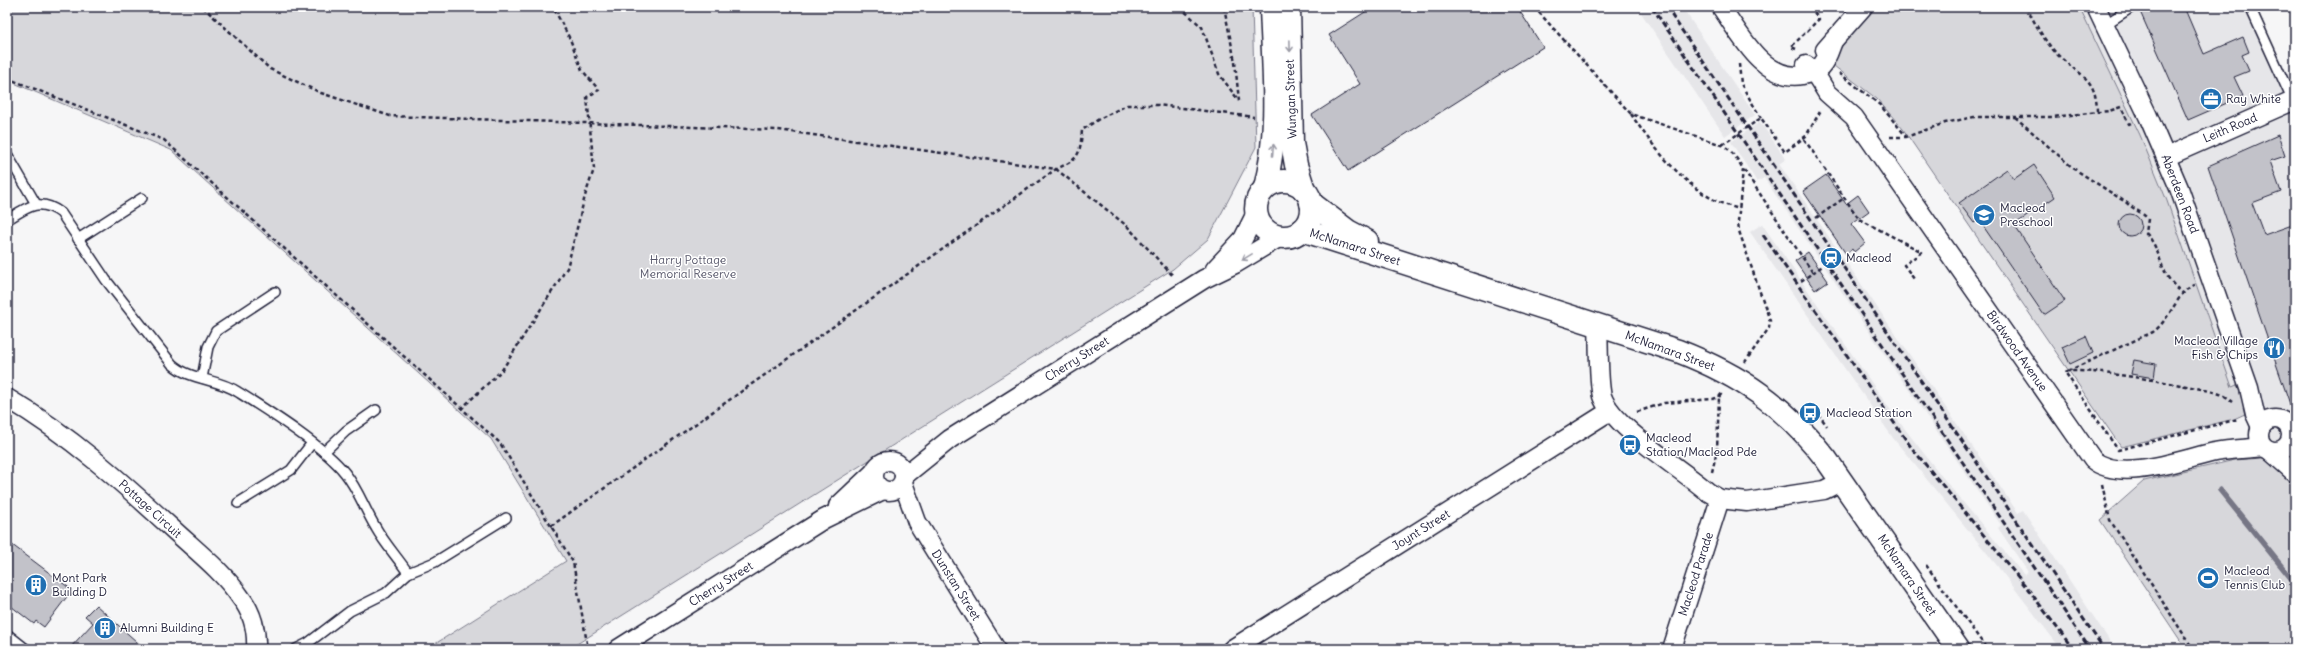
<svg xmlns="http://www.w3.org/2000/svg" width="2302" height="656" viewBox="0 0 2302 656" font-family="Delius,sans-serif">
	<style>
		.built { fill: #e6e6e9 }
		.green { fill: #d7d7db; stroke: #7c7c8b }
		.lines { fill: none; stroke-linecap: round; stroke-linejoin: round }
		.stream { stroke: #767685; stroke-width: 5.5 }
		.building { fill: #c2c2c9; stroke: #22223b }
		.lane-casing { stroke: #22223b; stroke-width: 12 }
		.street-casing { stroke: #22223b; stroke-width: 21 }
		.secondary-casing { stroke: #22223b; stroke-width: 25 }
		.path { stroke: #22223b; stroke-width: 2.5; stroke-dasharray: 4 3; stroke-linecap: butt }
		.lane { stroke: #fff; stroke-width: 9 }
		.street { stroke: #fff; stroke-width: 18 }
		.secondary { stroke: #fff; stroke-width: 22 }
		.rail { stroke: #22223b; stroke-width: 3; stroke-dasharray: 6 3; stroke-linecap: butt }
		.oneway { stroke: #9c9ca7 }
		.labels { text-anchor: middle; stroke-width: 3; stroke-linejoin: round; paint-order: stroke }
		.street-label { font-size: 12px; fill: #22223b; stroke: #fff }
		.poi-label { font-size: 12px; fill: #22223b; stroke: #fff; text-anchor: start }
		.park-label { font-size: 12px; fill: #58586b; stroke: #fff }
	</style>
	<rect width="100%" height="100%" fill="#f6f6f7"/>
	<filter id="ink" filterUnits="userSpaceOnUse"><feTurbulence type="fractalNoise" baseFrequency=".025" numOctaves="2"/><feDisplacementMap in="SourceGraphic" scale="8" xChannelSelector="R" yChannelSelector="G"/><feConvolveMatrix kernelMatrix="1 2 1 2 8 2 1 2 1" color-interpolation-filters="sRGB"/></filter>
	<g filter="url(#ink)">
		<g class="built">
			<path d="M 1637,7 L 1682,7 L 1755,115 L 1725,136 Z"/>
			<path d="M 2079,7 L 2256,7 L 2289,77 L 2295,92 L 2295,492 L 2285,473 L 2269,460 L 2255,458 L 2247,413 L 2237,385 L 2232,387 L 2167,201 L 2140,135 Z"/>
			<path d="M 1760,122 L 1786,159 L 1779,164 L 2018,513 L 2023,510 L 2115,649 L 2061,649 L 1995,563 L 1893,438 L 1750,232 L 1762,224 L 1894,415 L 1947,483 L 2024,575 L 2028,572 L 1998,528 L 2001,525 L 1764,178 L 1757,182 L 1731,142 Z"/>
		</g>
		<g class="green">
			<path d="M 7,7 L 1252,7 L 1256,147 L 1208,239 L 1173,269 L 569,649 L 427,649 L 566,561 L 491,439 L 171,150 L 7,80 Z"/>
			<path d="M 1877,7 L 2079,7 L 2140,135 L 2167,201 L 2232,387 L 2237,385 L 2247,413 L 2234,419 L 2121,447 L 1903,129 L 1877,99 L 1830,63 C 1844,43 1858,22 1877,7 Z"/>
			<path d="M 2262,458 C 2282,464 2295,482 2295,503 L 2290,502 L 2295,514 L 2295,649 L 2186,649 L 2100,520 L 2144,481 L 2235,460 Z"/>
		</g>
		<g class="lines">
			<path class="stream" d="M 2220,490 L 2295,583"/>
		</g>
		<g class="building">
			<path d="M 1373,7 L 1517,7 L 1543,47 L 1348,171 L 1312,115 L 1360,84 L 1329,35 Z"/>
			<path d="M 2138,7 L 2184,7 L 2204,54 L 2243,37 L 2249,52 L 2242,55 L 2249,71 L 2234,77 L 2243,96 L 2188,120 Z"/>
			<path d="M 2278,135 L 2285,156 L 2270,161 L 2281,192 L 2252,203 L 2264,235 L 2295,224 L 2295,410 L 2292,410 L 2208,166 Z"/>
			<path d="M 2034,165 L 2055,197 L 2014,225 L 2065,301 L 2044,315 L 1979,220 L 1974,223 L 1959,203 L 2007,169 L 2014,179 Z"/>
			<path d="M 1826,175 L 1846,204 L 1858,195 L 1869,211 L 1851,224 L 1865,243 L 1854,252 L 1852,249 L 1846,254 L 1803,191 Z"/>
			<circle cx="2130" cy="225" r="11"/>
			<path d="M 1808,252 L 1828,281 L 1815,290 L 1795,261 Z"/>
			<path d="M 2086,336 L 2093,353 L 2070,364 L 2062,347 Z"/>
			<path d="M 2134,360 L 2156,364 L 2154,378 L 2131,374 Z"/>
			<path d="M 7,541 L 72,590 L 44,627 L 36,621 L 34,624 L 7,603 Z"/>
			<path d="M 96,605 L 128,634 L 145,649 L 69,649 L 93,623 L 85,616 Z"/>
		</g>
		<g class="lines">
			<g class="lane-casing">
				<g id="lane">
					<path d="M 2250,7 L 2294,104"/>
					<path d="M 2106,24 L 2132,7"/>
					<path d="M 7,154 L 36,204"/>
					<path d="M 7,220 C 27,207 39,197 61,213 L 106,280 L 172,364 C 191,381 217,378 238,392 C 268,411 324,446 345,473 C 358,489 365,510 376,528 C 385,544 398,558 408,573"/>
					<path d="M 78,239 L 142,198"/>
					<path d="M 202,378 L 208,347 L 216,331 L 275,292"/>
					<path d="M 324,452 L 346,431 L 376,410"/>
					<path d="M 238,503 L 291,470 L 312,443"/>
					<path d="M 7,634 L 26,649"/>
					<path d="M 296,649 L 308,643 L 350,611 L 386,593 L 408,573 L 435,562 L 506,518"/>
				</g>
			</g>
			<g class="street-casing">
				<g id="street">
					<path d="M 1721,7 C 1740,34 1764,82 1802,75 C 1809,74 1816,72 1821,66 C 1827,60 1830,49 1833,41"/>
					<path d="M 2096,7 L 2148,116 L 2179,188 L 2249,388 L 2255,414 L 2261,427"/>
					<path d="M 1825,50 L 1863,7"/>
					<path d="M 1806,65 L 1814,72 L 1827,93 L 1854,117 L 2093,460 C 2121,483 2183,459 2215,452 C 2231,449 2248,449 2264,447"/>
					<path d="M 2166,157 L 2295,100"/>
					<path d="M 1215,269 L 1243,239 L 1256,213"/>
					<path d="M 1598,325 C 1599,342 1598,381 1602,396 C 1612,427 1682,469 1708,492 L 1720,499 L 1747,502 L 1824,490 L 1842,481"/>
					<path d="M 7,398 C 70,435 124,484 177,533 C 199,553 224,573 241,598 C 252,612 257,631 256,649"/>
					<circle cx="2275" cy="435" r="16"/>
					<path d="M 2269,450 L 2295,473"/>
					<circle cx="889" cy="476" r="15"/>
					<path d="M 904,476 L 950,439 L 1204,279 L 1235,264 L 1280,237"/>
					<path d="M 903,483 L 917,522 L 996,649"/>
					<path d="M 838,506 L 874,472"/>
					<path d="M 618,649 L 824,519 L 883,490"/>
					<path d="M 1232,649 L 1610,411"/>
					<path d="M 1672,649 L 1720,499"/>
				</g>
			</g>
			<g class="secondary-casing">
				<g id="secondary">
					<path d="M 1289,7 L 1292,143 L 1296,165 L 1304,190"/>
					<circle cx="1284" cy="209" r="28"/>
					<path d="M 1265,188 C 1280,129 1273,68 1271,7"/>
					<path d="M 1311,203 L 1348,231 L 1367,241"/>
					<path d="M 1302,230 L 1678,351 C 1742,376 1784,405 1826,459 L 1958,649"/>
				</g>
			</g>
			<g class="path">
				<path d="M 203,7 L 270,69 L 321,93 L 390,116 L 778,130 L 1056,169 L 1127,226 L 1174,277"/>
				<path d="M 1180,7 L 1202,27 L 1219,74 L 1239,101"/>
				<path d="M 1224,7 L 1235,62 L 1239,101"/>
				<path d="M 1534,7 L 1631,114 L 1722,145 C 1732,150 1738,160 1743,169 L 1738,222 L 1739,231 L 1770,321 L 1769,328 L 1745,362"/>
				<path d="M 2027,7 C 2035,25 2047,45 2061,58 C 2082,77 2096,78 2097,111"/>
				<path d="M 1796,49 L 1791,47 L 1819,19 L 1810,7"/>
				<path d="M 1739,64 L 1741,84 L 1761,118"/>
				<path d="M 1839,73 L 1880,105 L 1906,136"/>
				<path d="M 7,78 L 164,140 L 500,443 L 573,562 L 588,649"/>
				<path d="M 1631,114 C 1649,142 1681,182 1711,198 C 1719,203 1730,206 1739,209"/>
				<path d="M 2015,117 L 2073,168 L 2127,203 C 2134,210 2141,211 2148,219 L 2146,233 C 2165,255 2156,273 2184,294"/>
				<path d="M 1890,137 L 1906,137 L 1945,123 L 1974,117 L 2052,117 L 2109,111 L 2121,107 L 2129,124 L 2131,123"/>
				<path d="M 1804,139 L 1859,219 L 1922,252 L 1904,265 L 1914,279"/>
				<path d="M 1722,145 L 1761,118 L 1785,152 L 1806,136 L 1821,110"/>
				<path d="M 1744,170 L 1813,273"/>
				<path d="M 1816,218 L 1844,198"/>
				<path d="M 1801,281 L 1824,265"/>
				<path d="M 2068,371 L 2153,332 C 2170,320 2178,291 2194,285"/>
				<path d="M 2233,402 C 2229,399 2225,395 2220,394 C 2202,387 2078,366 2065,372 L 2118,450 L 2238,419"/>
				<path d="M 1814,408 L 1827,426"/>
				<path d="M 461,409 L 502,370 L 567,268 L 585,196 L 594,169 L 587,97 L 599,90 L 582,70 L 570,39 L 553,7"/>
				<path d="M 1637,412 L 1664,403 L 1713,399 L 1719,397 L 1722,393"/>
				<path d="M 1712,472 L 1717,450 L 1719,397"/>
				<path d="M 2102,484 L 2110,520 L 2193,649"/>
				<path d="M 551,526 L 1056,169 C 1079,159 1080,156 1082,130 L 1099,119 L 1127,105 L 1158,105 L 1254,117"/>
				<path d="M 1926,565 L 1987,649"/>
			</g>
			<use href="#lane" class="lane"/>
			<use href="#street" class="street"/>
			<use href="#secondary" class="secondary"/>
			<g class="rail">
				<path d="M 1652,7 L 2090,649"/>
				<path d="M 1666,7 L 2104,649"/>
				<path d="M 1763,235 L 1911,447 L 2028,589 L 2073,649"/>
			</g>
		</g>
		<defs><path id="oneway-shaft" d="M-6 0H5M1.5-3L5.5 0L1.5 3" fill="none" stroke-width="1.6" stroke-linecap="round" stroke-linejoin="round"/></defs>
		<g class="oneway">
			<use href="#oneway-shaft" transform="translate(1290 46) rotate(89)"/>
			<use href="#oneway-shaft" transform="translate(1273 150) rotate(-85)"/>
			<use href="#oneway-shaft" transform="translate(1247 257) rotate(149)"/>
		</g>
	</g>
	<defs>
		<g id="office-disc" transform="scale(1.15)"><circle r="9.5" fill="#1f6fb2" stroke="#fff"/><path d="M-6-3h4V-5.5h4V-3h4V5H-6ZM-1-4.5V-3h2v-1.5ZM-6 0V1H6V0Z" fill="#fff"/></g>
		<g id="school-disc" transform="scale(1.15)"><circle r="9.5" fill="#1f6fb2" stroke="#fff"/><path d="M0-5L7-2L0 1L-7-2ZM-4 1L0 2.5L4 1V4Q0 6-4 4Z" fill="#fff"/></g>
		<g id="station-disc" transform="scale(1.15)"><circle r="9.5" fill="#1f6fb2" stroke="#fff"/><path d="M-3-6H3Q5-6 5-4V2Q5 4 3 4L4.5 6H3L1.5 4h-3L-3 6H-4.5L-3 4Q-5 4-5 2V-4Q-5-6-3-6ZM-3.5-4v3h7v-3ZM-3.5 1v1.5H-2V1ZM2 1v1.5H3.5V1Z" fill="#fff"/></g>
		<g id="restaurant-disc" transform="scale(1.15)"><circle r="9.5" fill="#1f6fb2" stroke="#fff"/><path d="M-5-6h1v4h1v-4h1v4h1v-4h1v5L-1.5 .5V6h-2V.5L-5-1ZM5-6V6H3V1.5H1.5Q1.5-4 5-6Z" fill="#fff"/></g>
		<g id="bus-disc" transform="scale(1.15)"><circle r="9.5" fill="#1f6fb2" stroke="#fff"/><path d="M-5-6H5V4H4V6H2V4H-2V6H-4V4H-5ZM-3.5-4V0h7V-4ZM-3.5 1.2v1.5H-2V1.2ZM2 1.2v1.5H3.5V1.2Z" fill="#fff"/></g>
		<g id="stadium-disc" transform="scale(1.15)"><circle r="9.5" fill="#1f6fb2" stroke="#fff"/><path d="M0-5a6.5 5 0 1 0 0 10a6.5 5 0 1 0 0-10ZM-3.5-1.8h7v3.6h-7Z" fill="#fff"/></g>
		<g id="building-disc" transform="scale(1.15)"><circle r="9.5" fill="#1f6fb2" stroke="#fff"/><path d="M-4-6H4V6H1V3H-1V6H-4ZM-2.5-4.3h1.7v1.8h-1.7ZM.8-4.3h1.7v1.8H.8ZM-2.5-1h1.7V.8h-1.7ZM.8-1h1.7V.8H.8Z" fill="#fff"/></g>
	</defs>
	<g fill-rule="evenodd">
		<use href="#office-disc" x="2211" y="99"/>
		<use href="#school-disc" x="1984" y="215"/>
		<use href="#station-disc" x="1831" y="258"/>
		<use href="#restaurant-disc" x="2274" y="348"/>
		<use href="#bus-disc" x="1810" y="413"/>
		<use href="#bus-disc" x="1630" y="445"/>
		<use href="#stadium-disc" x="2208" y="578"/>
		<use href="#building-disc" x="36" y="585"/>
		<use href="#building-disc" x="105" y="628"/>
	</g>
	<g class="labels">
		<g class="street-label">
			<text transform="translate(1291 99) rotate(-92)" y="4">Wungan Street</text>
			<text transform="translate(2230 128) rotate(-23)" y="4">Leith Road</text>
			<text transform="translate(2180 194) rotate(69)" y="4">Aberdeen Road</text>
			<text transform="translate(1355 247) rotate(18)" y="4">McNamara Street</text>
			<text transform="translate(1670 351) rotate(20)" y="4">McNamara Street</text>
			<text transform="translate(2017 351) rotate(55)" y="4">Birdwood Avenue</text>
			<text transform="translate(1077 359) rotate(-32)" y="4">Cherry Street</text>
			<text transform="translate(150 509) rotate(42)" y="4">Pottage Circuit</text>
			<text transform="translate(1421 530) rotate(-32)" y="4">Joynt Street</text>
			<text transform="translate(1696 574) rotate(-72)" y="4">Macleod Parade</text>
			<text transform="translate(1907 575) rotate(56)" y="4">McNamara Street</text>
			<text transform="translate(721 584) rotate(-32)" y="4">Cherry Street</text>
			<text transform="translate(956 585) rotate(58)" y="4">Dunstan Street</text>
		</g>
		<g class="poi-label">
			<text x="2226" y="103">Ray White</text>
			<text x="2000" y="212">Macleod<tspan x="2000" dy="14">Preschool</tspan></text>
			<text x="1846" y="262">Macleod</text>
			<text x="2258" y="345" text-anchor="end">Macleod Village<tspan x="2258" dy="14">Fish &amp; Chips</tspan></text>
			<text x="1826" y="417">Macleod Station</text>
			<text x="1646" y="442">Macleod<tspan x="1646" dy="14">Station/Macleod Pde</tspan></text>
			<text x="2224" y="575">Macleod<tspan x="2224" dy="14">Tennis Club</tspan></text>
			<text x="52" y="582">Mont Park<tspan x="52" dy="14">Building D</tspan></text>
			<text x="120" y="632">Alumni Building E</text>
		</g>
		<g class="park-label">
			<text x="688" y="264">Harry Pottage<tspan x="688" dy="14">Memorial Reserve</tspan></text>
		</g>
	</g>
	<rect width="2302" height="656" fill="none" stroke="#fff" stroke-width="24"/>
	<rect x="12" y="12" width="2278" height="632" fill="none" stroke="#22223b" stroke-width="1.5" filter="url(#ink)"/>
</svg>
